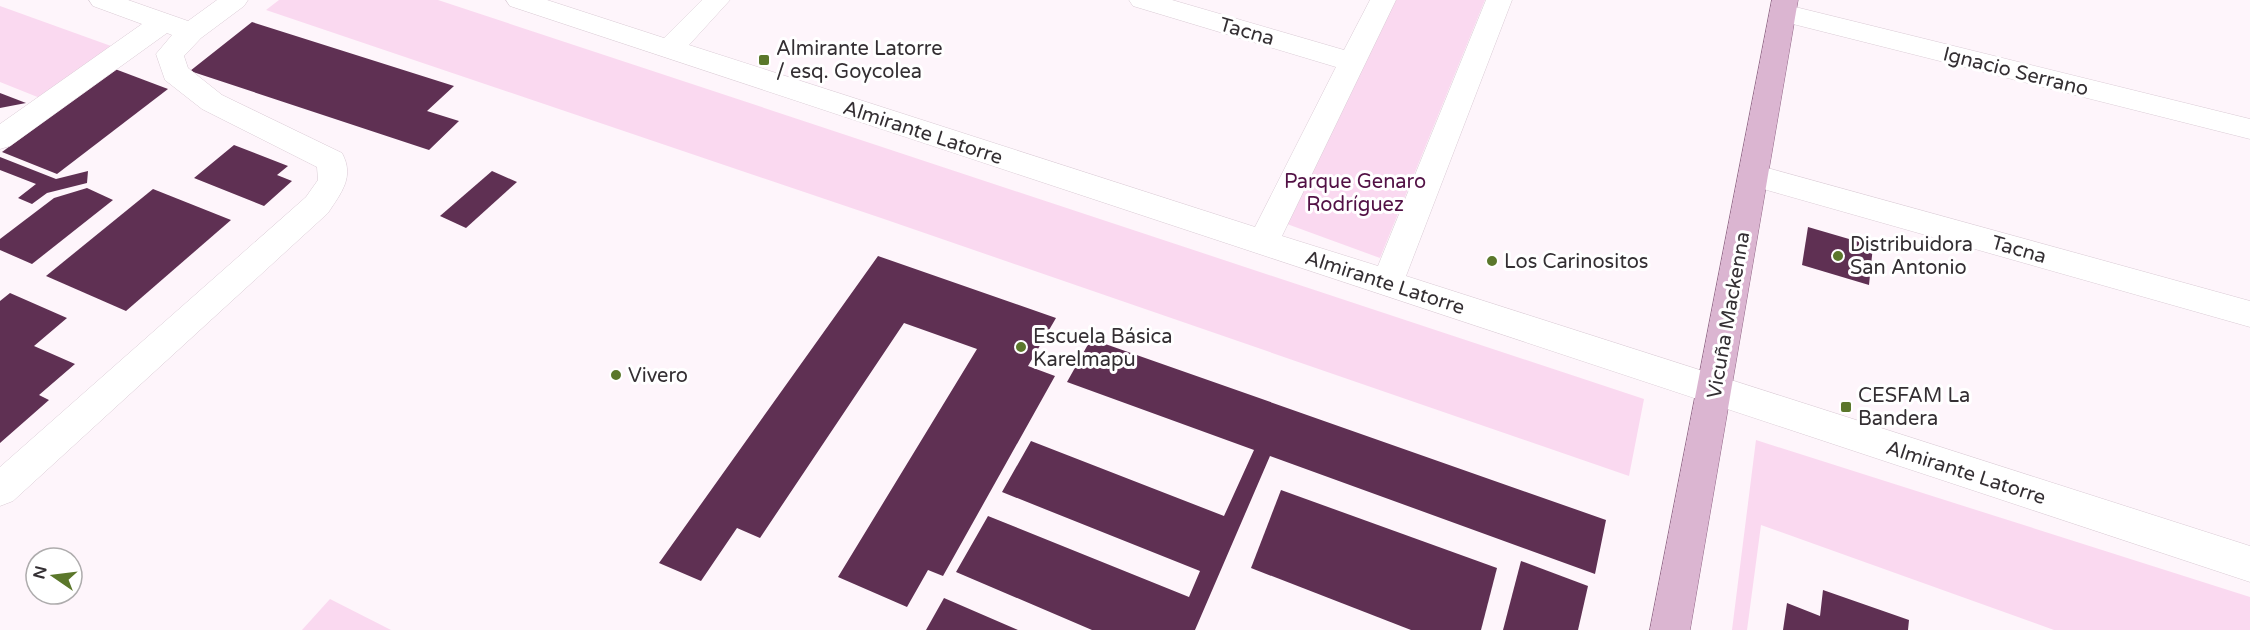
<svg xmlns="http://www.w3.org/2000/svg" width="2250" height="630" viewBox="0 0 2250 630" font-family="'Varela Round',sans-serif">
	<style>
		.green { fill: #fad9f0 }
		.building { fill: #5f3053 }
		.lines { fill: none; stroke-linecap: round; stroke-linejoin: round }
		.minor-casing { stroke: #dacbd5; stroke-width: 1 }
		.major-casing { stroke: #916686; stroke-width: 1 }
		.minor { fill: #fff; fill-rule: evenodd }
		.major { fill: #dbb5d1; fill-rule: evenodd }
		.poi-dot { fill: #5b772b; stroke: #fff; stroke-width: 2 }
		.labels { text-anchor: middle; stroke-width: 6; stroke-linejoin: round; paint-order: stroke }
		.street-label { font-size: 20px; fill: #342f33; stroke: #fff }
		.poi-label { font-size: 20px; fill: #342f33; stroke: #fff; text-anchor: start }
		.park-label { font-size: 20px; fill: #521145; stroke: #fff }
	</style>
	<rect width="100%" height="100%" fill="#fef5fb"/>
	<g class="green">
		<path d="M 279,0 L 438,0 L 1644,399 L 1629,476 L 884,219 L 266,10 Z"/>
		<path d="M 1393,0 L 1485,0 L 1380,258 L 1287,224 Z"/>
		<path d="M 0,6 L 111,46 L 40,98 L 0,82 Z"/>
		<path d="M 1756,440 L 2250,597 L 2250,630 L 2054,630 L 1761,525 L 1747,630 L 1732,630 Z"/>
		<path d="M 330,599 L 391,630 L 302,630 Z"/>
	</g>
	<g class="building">
		<path d="M 252,22 L 454,86 L 427,111 L 459,121 L 429,150 L 190,71 Z"/>
		<path d="M 115,69 L 168,89 L 57,174 L 2,152 Z"/>
		<path d="M 0,93 L 26,103 L 0,108 Z"/>
		<path d="M 234,145 L 288,166 L 277,175 L 292,181 L 264,206 L 194,178 Z"/>
		<path d="M 0,157 L 56,179 L 88,171 L 87,183 L 47,193 L 32,204 L 18,198 L 36,184 L 0,170 Z"/>
		<path d="M 492,171 L 517,182 L 466,228 L 440,216 Z"/>
		<path d="M 87,188 L 113,200 L 32,264 L 0,250 L 0,239 L 54,198 Z"/>
		<path d="M 153,189 L 231,220 L 126,311 L 46,276 Z"/>
		<path d="M 1808,227 L 1873,246 L 1869,285 L 1802,265 Z"/>
		<path d="M 878,256 L 1056,318 L 1028,366 L 1055,376 L 943,576 L 928,570 L 907,607 L 838,577 L 977,349 L 904,323 L 760,538 L 737,528 L 701,581 L 659,563 Z"/>
		<path d="M 10,293 L 67,318 L 34,346 L 75,364 L 39,395 L 49,400 L 0,443 L 0,301 Z"/>
		<path d="M 1091,339 L 1606,520 L 1595,574 L 1270,456 L 1195,630 L 1092,630 L 956,572 L 988,516 L 1189,597 L 1200,571 L 1002,492 L 1031,441 L 1224,516 L 1254,450 L 1067,382 Z"/>
		<path d="M 1281,490 L 1497,568 L 1481,630 L 1411,630 L 1251,568 Z"/>
		<path d="M 1521,561 L 1588,586 L 1578,630 L 1503,630 Z"/>
		<path d="M 1823,590 L 1909,620 L 1908,630 L 1783,630 L 1787,603 L 1820,616 Z"/>
		<path d="M 944,598 L 1018,630 L 926,630 Z"/>
	</g>
	<g class="lines">
		<g class="minor-casing">
			<g id="minor">
				<path d="M 89,0 L 128,0 L 188,21 L 217,0 L 248,0 L 244,6 L 201,38 L 184,56 L 188,68 L 222,95 L 342,153 C 355,177 341,193 328,213 L 13,501 L 0,506 L 0,467 L 306,197 L 318,180 L 317,167 L 202,109 L 165,80 L 156,54 L 172,35 L 167,33 L 10,146 L 0,149 L 0,124 L 142,24 L 93,6 Z"/>
				<path d="M 506,0 L 547,0 L 664,38 L 702,0 L 730,0 L 689,45 L 1255,227 L 1336,67 L 1133,6 L 1129,0 L 1172,0 L 1344,50 L 1370,0 L 1396,0 L 1282,236 L 1378,266 L 1486,0 L 1512,0 L 1406,276 L 2250,546 L 2250,582 L 510,6 Z"/>
				<path d="M 1783,4 L 2250,119 L 2250,139 L 1773,19 L 1770,13 L 1773,7 Z"/>
				<path d="M 1753,164 L 2250,301 L 2250,327 L 1742,183 L 1738,175 L 1742,167 Z"/>
			</g>
		</g>
		<g class="major-casing">
			<path id="major" d="M 1772,0 L 1798,0 L 1690,630 L 1650,630 Z"/>
		</g>
		<use href="#minor" class="minor"/>
		<use href="#major" class="major"/>
	</g>
	<g class="poi-dot">
		<rect x="758" y="54" width="12" height="12" rx="3"/>
		<circle cx="1838" cy="256" r="6"/>
		<circle cx="1492" cy="261" r="6"/>
		<circle cx="1021" cy="347" r="6"/>
		<circle cx="616" cy="375" r="6"/>
		<rect x="1840" y="401" width="12" height="12" rx="3"/>
	</g>
	<g class="labels">
		<g class="street-label">
			<text transform="translate(1247 31) rotate(16)" y="7">Tacna</text>
			<text transform="translate(2016 71) rotate(14)" y="7">Ignacio Serrano</text>
			<text transform="translate(923 132) rotate(18)" y="7">Almirante Latorre</text>
			<text transform="translate(2019 249) rotate(16)" y="7">Tacna</text>
			<text transform="translate(1385 282) rotate(18)" y="7">Almirante Latorre</text>
			<text transform="translate(1728 315) rotate(-80)" y="7">Vicuña Mackenna</text>
			<text transform="translate(1966 472) rotate(18)" y="7">Almirante Latorre</text>
		</g>
		<g class="poi-label">
			<text x="776" y="55">Almirante Latorre<tspan x="776" dy="23">/ esq. Goycolea</tspan></text>
			<text x="1850" y="251">Distribuidora<tspan x="1850" dy="23">San Antonio</tspan></text>
			<text x="1504" y="268">Los Carinositos</text>
			<text x="1033" y="343">Escuela Básica<tspan x="1033" dy="23">Karelmapu</tspan></text>
			<text x="628" y="382">Vivero</text>
			<text x="1858" y="402">CESFAM La<tspan x="1858" dy="23">Bandera</tspan></text>
		</g>
		<g class="park-label">
			<text x="1355" y="188">Parque Genaro<tspan x="1355" dy="23">Rodríguez</tspan></text>
		</g>
	</g>
	<g transform="translate(54 576) rotate(284)"><circle r="28" fill="#ffffff" stroke="#aeacad" stroke-width="1.5"/>
	<path d="M0-4.5L10 22L0 15L-10 22Z" fill="#5b772b"/>
	<text y="-9" font-size="16" font-weight="bold" text-anchor="middle" fill="#342f33">N</text>
	</g>
</svg>
